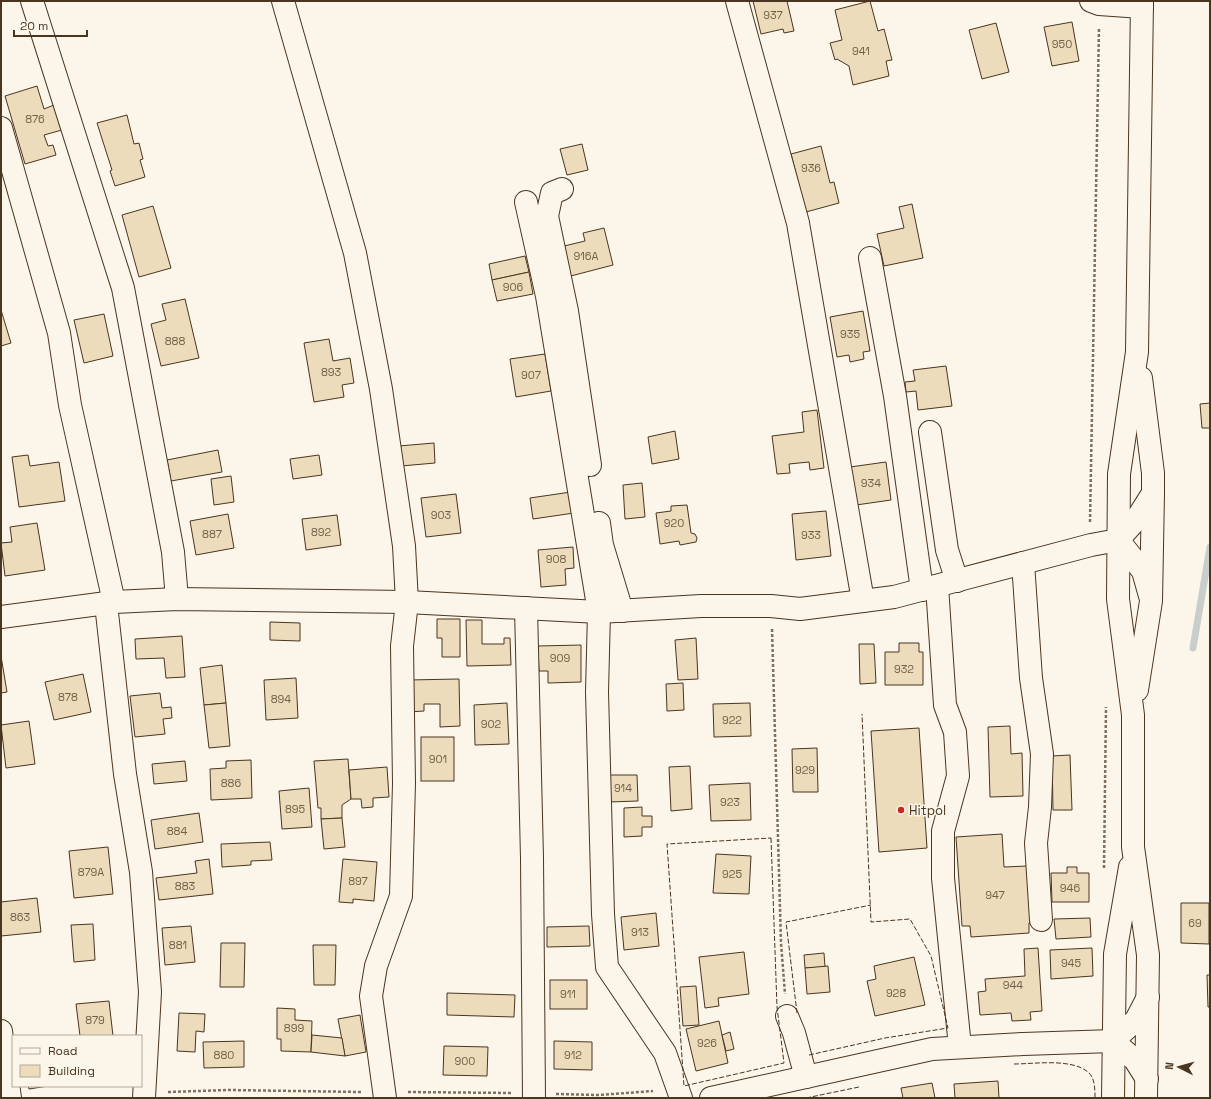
<svg xmlns="http://www.w3.org/2000/svg" width="1211" height="1099" viewBox="0 0 1211 1099" font-family="'Space Grotesk',sans-serif">
	<style>
		.lines { fill: none; stroke-linecap: round; stroke-linejoin: round }
		.stream { stroke: #c9cecd; stroke-width: 7 }
		.building { fill: #ecdcbc; stroke: #4a3520 }
		.minor-casing { stroke: #4a3520; stroke-width: 24 }
		.major-casing { stroke: #4a3520; stroke-width: 24 }
		.path { stroke: #7f6f5c; stroke-width: 2.5; stroke-dasharray: 3 2; stroke-linecap: butt }
		.minor { stroke: #fbf6e9; stroke-width: 22 }
		.major { stroke: #fbf6e9; stroke-width: 22 }
		.fence { stroke: #4a3520; stroke-width: 1; stroke-dasharray: 5 2; stroke-linecap: butt }
		.poi-dot { fill: #c62828; stroke: #fbf6e9; stroke-width: 1.5 }
		.labels { text-anchor: middle; stroke-width: 3; stroke-linejoin: round; paint-order: stroke }
		.number-label { font-size: 11px; fill: #725f47 }
		.poi-label { font-size: 13px; fill: #4a3520; stroke: #fbf6e9; text-anchor: start }
	</style>
	<rect width="100%" height="100%" fill="#fbf6e9"/>
	<g class="lines">
		<path class="stream" d="M 1193,648 L 1210,547"/>
	</g>
	<g class="building">
		<path d="M 753,1 L 787,1 L 794,31 L 784,33 L 783,29 L 761,34 Z"/>
		<path d="M 870,1 L 878,31 L 884,29 L 892,60 L 886,61 L 889,76 L 853,85 L 849,66 L 837,59 L 835,60 L 830,43 L 842,40 L 835,10 Z"/>
		<path d="M 1072,22 L 1079,61 L 1052,66 L 1044,27 Z"/>
		<path d="M 996,23 L 1009,72 L 982,79 L 969,30 Z"/>
		<path d="M 37,86 L 44,109 L 54,105 L 62,130 L 44,135 L 48,146 L 53,145 L 56,155 L 25,164 L 5,96 Z"/>
		<path d="M 127,115 L 134,144 L 139,143 L 143,159 L 140,160 L 145,177 L 115,186 L 110,171 L 112,170 L 97,123 Z"/>
		<path d="M 582,144 L 588,170 L 567,175 L 560,149 Z"/>
		<path d="M 821,146 L 830,183 L 834,182 L 839,203 L 806,212 L 791,154 Z"/>
		<path d="M 912,204 L 923,258 L 884,266 L 877,234 L 904,228 L 899,207 Z"/>
		<path d="M 153,206 L 171,268 L 139,277 L 122,215 Z"/>
		<path d="M 604,228 L 613,265 L 567,277 L 560,247 L 585,241 L 583,233 Z"/>
		<path d="M 525,256 L 529,272 L 492,280 L 489,264 Z"/>
		<path d="M 529,272 L 533,294 L 497,301 L 492,280 Z"/>
		<path d="M 185,299 L 199,358 L 161,366 L 151,324 L 166,320 L 162,304 Z"/>
		<path d="M 1,310 L 11,343 L 1,346 Z"/>
		<path d="M 863,311 L 870,351 L 863,352 L 864,359 L 850,362 L 849,355 L 837,357 L 830,317 Z"/>
		<path d="M 104,314 L 113,356 L 84,363 L 74,320 Z"/>
		<path d="M 329,339 L 333,361 L 350,358 L 354,383 L 342,385 L 344,397 L 314,402 L 304,343 Z"/>
		<path d="M 545,354 L 551,391 L 516,397 L 510,359 Z"/>
		<path d="M 946,366 L 952,406 L 918,410 L 916,391 L 906,392 L 905,382 L 915,381 L 913,370 Z"/>
		<path d="M 1210,403 L 1210,428 L 1202,428 L 1200,404 Z"/>
		<path d="M 817,410 L 824,468 L 810,470 L 809,462 L 789,464 L 790,473 L 777,474 L 772,436 L 804,432 L 802,412 Z"/>
		<path d="M 675,431 L 679,459 L 652,464 L 648,437 Z"/>
		<path d="M 434,443 L 435,463 L 401,466 L 399,446 Z"/>
		<path d="M 218,450 L 222,472 L 171,481 L 167,460 Z"/>
		<path d="M 28,455 L 30,466 L 59,462 L 65,501 L 19,507 L 12,457 Z"/>
		<path d="M 319,455 L 322,475 L 293,479 L 290,459 Z"/>
		<path d="M 886,462 L 891,500 L 856,505 L 850,467 Z"/>
		<path d="M 231,476 L 234,502 L 214,505 L 211,479 Z"/>
		<path d="M 642,483 L 645,517 L 625,519 L 623,485 Z"/>
		<path d="M 571,492 L 574,513 L 533,519 L 530,498 Z"/>
		<path d="M 456,494 L 461,533 L 426,537 L 421,498 Z"/>
		<path d="M 687,505 L 691,533 L 695,534 L 697,538 L 696,542 L 680,545 L 679,541 L 660,544 L 656,513 L 671,511 L 671,506 Z"/>
		<path d="M 826,511 L 831,556 L 796,560 L 792,514 Z"/>
		<path d="M 228,514 L 234,548 L 196,555 L 190,521 Z"/>
		<path d="M 337,515 L 341,545 L 306,550 L 302,519 Z"/>
		<path d="M 37,523 L 45,570 L 5,576 L 1,543 L 12,542 L 10,527 Z"/>
		<path d="M 573,547 L 574,568 L 565,569 L 566,585 L 541,587 L 538,550 Z"/>
		<path d="M 437,619 L 460,619 L 460,657 L 442,657 L 442,638 L 437,638 Z"/>
		<path d="M 466,620 L 482,620 L 482,644 L 504,644 L 504,638 L 510,638 L 511,665 L 467,666 Z"/>
		<path d="M 270,622 L 300,623 L 300,641 L 270,640 Z"/>
		<path d="M 182,636 L 185,677 L 166,678 L 164,658 L 136,659 L 135,639 Z"/>
		<path d="M 696,638 L 698,679 L 678,680 L 675,640 Z"/>
		<path d="M 899,643 L 919,643 L 919,652 L 923,652 L 923,685 L 885,685 L 885,652 L 899,652 Z"/>
		<path d="M 859,644 L 874,644 L 876,683 L 860,684 Z"/>
		<path d="M 581,645 L 581,682 L 548,683 L 548,671 L 539,671 L 538,646 Z"/>
		<path d="M 1,656 L 7,692 L 1,693 Z"/>
		<path d="M 222,665 L 226,703 L 204,705 L 200,668 Z"/>
		<path d="M 83,674 L 91,712 L 54,720 L 45,682 Z"/>
		<path d="M 296,678 L 298,718 L 266,720 L 264,680 Z"/>
		<path d="M 459,679 L 460,726 L 440,727 L 440,704 L 424,704 L 424,711 L 408,712 L 408,680 Z"/>
		<path d="M 683,683 L 684,710 L 667,711 L 666,684 Z"/>
		<path d="M 160,693 L 162,708 L 171,707 L 172,718 L 163,719 L 165,734 L 135,737 L 130,696 Z"/>
		<path d="M 226,703 L 230,746 L 209,748 L 204,705 Z"/>
		<path d="M 507,703 L 509,744 L 475,745 L 474,705 Z"/>
		<path d="M 750,703 L 751,736 L 714,737 L 713,704 Z"/>
		<path d="M 29,721 L 35,764 L 6,768 L 1,725 Z"/>
		<path d="M 1010,726 L 1011,754 L 1022,753 L 1023,796 L 990,797 L 988,727 Z"/>
		<path d="M 919,728 L 927,848 L 879,852 L 871,731 Z"/>
		<rect x="421" y="737" width="33" height="44"/>
		<path d="M 817,748 L 818,792 L 793,792 L 792,749 Z"/>
		<path d="M 1070,755 L 1072,810 L 1053,810 L 1052,756 Z"/>
		<path d="M 348,759 L 351,799 L 342,805 L 342,818 L 321,819 L 321,808 L 318,808 L 314,761 Z"/>
		<path d="M 251,760 L 252,798 L 211,800 L 210,769 L 226,768 L 226,761 Z"/>
		<path d="M 185,761 L 187,781 L 154,784 L 152,764 Z"/>
		<path d="M 690,766 L 692,809 L 671,811 L 669,767 Z"/>
		<path d="M 387,767 L 389,797 L 373,798 L 373,807 L 362,808 L 361,799 L 351,799 L 349,770 Z"/>
		<path d="M 608,775 L 637,775 L 638,801 L 608,802 Z"/>
		<path d="M 750,783 L 751,820 L 711,821 L 709,785 Z"/>
		<path d="M 309,788 L 312,827 L 282,829 L 279,791 Z"/>
		<path d="M 642,807 L 642,816 L 652,816 L 652,827 L 642,827 L 642,836 L 624,837 L 624,808 Z"/>
		<path d="M 199,813 L 203,842 L 155,849 L 151,820 Z"/>
		<path d="M 342,818 L 345,847 L 324,849 L 321,819 Z"/>
		<path d="M 1002,834 L 1004,867 L 1028,866 L 1031,922 L 1029,923 L 1029,933 L 971,937 L 970,926 L 962,926 L 956,837 Z"/>
		<path d="M 270,842 L 272,860 L 251,861 L 251,865 L 222,867 L 221,844 Z"/>
		<path d="M 108,847 L 113,894 L 74,898 L 69,851 Z"/>
		<path d="M 716,854 L 751,856 L 749,894 L 713,893 Z"/>
		<path d="M 209,859 L 213,894 L 159,900 L 156,878 L 197,873 L 195,861 Z"/>
		<path d="M 343,859 L 377,862 L 374,901 L 353,899 L 353,903 L 339,902 Z"/>
		<path d="M 1067,867 L 1077,867 L 1077,873 L 1089,873 L 1089,902 L 1052,902 L 1051,873 L 1067,873 Z"/>
		<path d="M 37,898 L 41,932 L 1,936 L 1,902 Z"/>
		<path d="M 1181,903 L 1209,903 L 1209,944 L 1181,943 Z"/>
		<path d="M 656,913 L 659,946 L 624,950 L 621,917 Z"/>
		<path d="M 1090,918 L 1091,937 L 1056,939 L 1054,919 Z"/>
		<path d="M 93,924 L 95,960 L 74,962 L 71,925 Z"/>
		<path d="M 191,926 L 195,962 L 165,965 L 162,928 Z"/>
		<path d="M 589,926 L 590,946 L 547,947 L 547,927 Z"/>
		<path d="M 221,943 L 245,943 L 244,987 L 220,987 Z"/>
		<path d="M 313,945 L 336,945 L 335,985 L 314,985 Z"/>
		<path d="M 1038,948 L 1042,1011 L 1030,1012 L 1031,1020 L 1012,1021 L 1011,1013 L 980,1015 L 978,992 L 986,991 L 985,979 L 1025,976 L 1024,949 Z"/>
		<path d="M 1092,948 L 1093,976 L 1051,979 L 1050,950 Z"/>
		<path d="M 744,952 L 749,994 L 718,998 L 719,1006 L 705,1008 L 699,957 Z"/>
		<path d="M 824,953 L 825,967 L 805,968 L 804,955 Z"/>
		<path d="M 914,957 L 925,1005 L 875,1016 L 867,981 L 876,979 L 874,966 Z"/>
		<path d="M 828,966 L 830,992 L 807,994 L 805,968 Z"/>
		<path d="M 1207,975 L 1210,975 L 1210,1007 L 1208,1007 Z"/>
		<rect x="550" y="980" width="37" height="29"/>
		<path d="M 696,986 L 699,1025 L 683,1026 L 680,987 Z"/>
		<path d="M 447,993 L 515,995 L 514,1017 L 447,1015 Z"/>
		<path d="M 109,1001 L 113,1036 L 80,1036 L 76,1004 Z"/>
		<path d="M 277,1008 L 295,1009 L 295,1020 L 312,1021 L 311,1052 L 281,1051 L 281,1039 L 277,1039 Z"/>
		<path d="M 179,1013 L 205,1014 L 204,1032 L 196,1031 L 195,1052 L 177,1051 Z"/>
		<path d="M 360,1015 L 366,1052 L 345,1056 L 338,1019 Z"/>
		<path d="M 719,1021 L 728,1063 L 696,1071 L 686,1029 Z"/>
		<path d="M 730,1032 L 734,1049 L 726,1051 L 722,1035 Z"/>
		<path d="M 312,1035 L 342,1038 L 345,1056 L 311,1052 Z"/>
		<path d="M 244,1041 L 244,1067 L 204,1068 L 203,1042 Z"/>
		<path d="M 554,1041 L 592,1042 L 592,1070 L 554,1069 Z"/>
		<path d="M 444,1046 L 488,1047 L 487,1076 L 443,1075 Z"/>
		<path d="M 998,1081 L 999,1098 L 955,1098 L 954,1084 Z"/>
		<path d="M 932,1083 L 935,1098 L 903,1098 L 901,1088 Z"/>
		<path d="M 28,1086 L 48,1086 L 29,1089 Z"/>
	</g>
	<g class="lines">
		<g class="minor-casing">
			<g id="minor">
				<path d="M 32,1 L 123,288 L 173,552 L 177,599"/>
				<path d="M 283,1 L 355,253 L 381,389 L 404,546 L 407,602 L 402,646 L 404,783 L 401,896 L 376,966 L 371,996 L 385,1098"/>
				<path d="M 737,1 L 798,223 L 863,601"/>
				<path d="M 1091,1 L 1099,4 L 1142,7"/>
				<path d="M 1,128 L 59,333 L 70,405 L 114,602"/>
				<path d="M 562,189 L 552,193 L 547,216 L 567,311 L 590,465"/>
				<path d="M 526,202 L 547,296 L 599,612 L 597,692 L 603,914 L 607,967 L 665,1053 L 681,1098"/>
				<path d="M 870,258 L 895,396 L 922,590"/>
				<path d="M 930,432 L 947,550 L 957,581"/>
				<path d="M 599,523 L 602,545 L 622,611"/>
				<path d="M 1118,540 L 1143,571 L 1150,596"/>
				<path d="M 1023,563 L 1031,678 L 1042,754 L 1040,807 L 1036,843 L 1041,920"/>
				<path d="M 937,586 L 945,705 L 955,732 L 958,776 L 943,831 L 943,878 L 960,1047"/>
				<path d="M 106,604 L 125,774 L 141,872 L 150,992 L 144,1098"/>
				<path d="M 526,608 L 532,858 L 534,1098"/>
				<path d="M 1,617 L 114,602 L 177,599 L 407,602 L 599,612 L 701,606 L 771,606 L 800,609 L 894,597 L 1091,545 L 1118,540 L 1136,520 L 1153,493"/>
				<path d="M 787,1016 L 794,1033 L 806,1077"/>
				<path d="M 1,1031 L 10,1098"/>
				<path d="M 1113,1041 L 1135,1060 L 1147,1079"/>
				<path d="M 711,1098 L 932,1049 L 1023,1044 L 1113,1041 L 1136,1020 L 1148,997"/>
			</g>
		</g>
		<g class="major-casing">
			<g id="major">
				<path d="M 1142,1 L 1137,352 L 1119,474 L 1118,599 L 1133,715 L 1133,847 L 1148,955 L 1146,1098"/>
				<path d="M 1137,690 L 1151,601 L 1153,493 L 1153,473 L 1141,378"/>
				<path d="M 1113,1098 L 1115,954 L 1130,867"/>
			</g>
		</g>
		<g class="path">
			<path d="M 1090,522 L 1099,27"/>
			<path d="M 772,629 L 781,943 L 785,994"/>
			<path d="M 1104,868 L 1106,707"/>
			<path d="M 168,1092 L 229,1090 L 361,1092"/>
			<path d="M 408,1092 L 511,1093"/>
			<path d="M 556,1094 L 599,1095 L 653,1091"/>
		</g>
		<use href="#minor" class="minor"/>
		<use href="#major" class="major"/>
		<g class="fence">
			<path d="M 771,838 L 777,1007 L 784,1063 L 684,1086 L 667,844 Z"/>
			<path d="M 797,1013 L 786,922 L 871,905"/>
			<path d="M 809,1055 L 885,1038 L 948,1028 L 931,956 L 910,919 L 871,922 L 862,714"/>
			<path d="M 1014,1064 C 1034,1064 1071,1058 1088,1072 C 1095,1078 1095,1089 1095,1098"/>
			<path d="M 806,1098 L 859,1087"/>
		</g>
	</g>
	<circle class="poi-dot" cx="901" cy="810" r="4"/>
	<g class="labels">
		<g class="number-label">
			<text x="773" y="19">937</text>
			<text x="1062" y="48">950</text>
			<text x="861" y="55">941</text>
			<text x="35" y="123">876</text>
			<text x="811" y="172">936</text>
			<text x="586" y="260">916A</text>
			<text x="513" y="291">906</text>
			<text x="850" y="338">935</text>
			<text x="175" y="345">888</text>
			<text x="331" y="376">893</text>
			<text x="531" y="379">907</text>
			<text x="871" y="487">934</text>
			<text x="441" y="519">903</text>
			<text x="674" y="527">920</text>
			<text x="321" y="536">892</text>
			<text x="212" y="538">887</text>
			<text x="811" y="539">933</text>
			<text x="556" y="563">908</text>
			<text x="560" y="662">909</text>
			<text x="904" y="673">932</text>
			<text x="68" y="701">878</text>
			<text x="281" y="703">894</text>
			<text x="732" y="724">922</text>
			<text x="491" y="728">902</text>
			<text x="438" y="763">901</text>
			<text x="805" y="774">929</text>
			<text x="231" y="787">886</text>
			<text x="623" y="792">914</text>
			<text x="730" y="806">923</text>
			<text x="295" y="813">895</text>
			<text x="177" y="835">884</text>
			<text x="91" y="876">879A</text>
			<text x="732" y="878">925</text>
			<text x="358" y="885">897</text>
			<text x="185" y="890">883</text>
			<text x="1070" y="892">946</text>
			<text x="995" y="899">947</text>
			<text x="20" y="921">863</text>
			<text x="1195" y="927">69</text>
			<text x="640" y="936">913</text>
			<text x="178" y="949">881</text>
			<text x="1071" y="967">945</text>
			<text x="1013" y="989">944</text>
			<text x="896" y="997">928</text>
			<text x="568" y="998">911</text>
			<text x="95" y="1024">879</text>
			<text x="294" y="1032">899</text>
			<text x="707" y="1047">926</text>
			<text x="224" y="1059">880</text>
			<text x="573" y="1059">912</text>
			<text x="465" y="1065">900</text>
		</g>
		<g class="poi-label">
			<text x="909" y="815">Hitpol</text>
		</g>
	</g>
	<rect width="1211" height="1099" fill="none" stroke="#4a3520" stroke-width="4"/>
	<rect x="12" y="1035" width="130" height="52" fill="#fbf6e9" stroke="#b4a999"/>
	<rect x="20" y="1048" width="20" height="6" fill="#fbf6e9" stroke="#b4a999"/>
	<text x="48" y="1055" font-size="12" fill="#4a3520">Road</text>
	<rect x="20" y="1065" width="20" height="12" fill="#ecdcbc" stroke="#b4a999"/>
	<text x="48" y="1075" font-size="12" fill="#4a3520">Building</text>
	<g transform="translate(1179 1067) rotate(276)" stroke="#fbf6e9" stroke-width="3" paint-order="stroke">
	<path d="M0-3L7 15L0 10L-7 15Z" fill="#4a3520"/>
	<text y="-6" font-size="11" font-weight="bold" text-anchor="middle" fill="#4a3520">N</text>
	</g>
	<path d="M14 30v6h73v-6" fill="none" stroke="#4a3520" stroke-width="2"/>
	<text x="20" y="30" font-size="12" fill="#4a3520" stroke="#fbf6e9" stroke-width="3" paint-order="stroke">20 m</text>
</svg>
